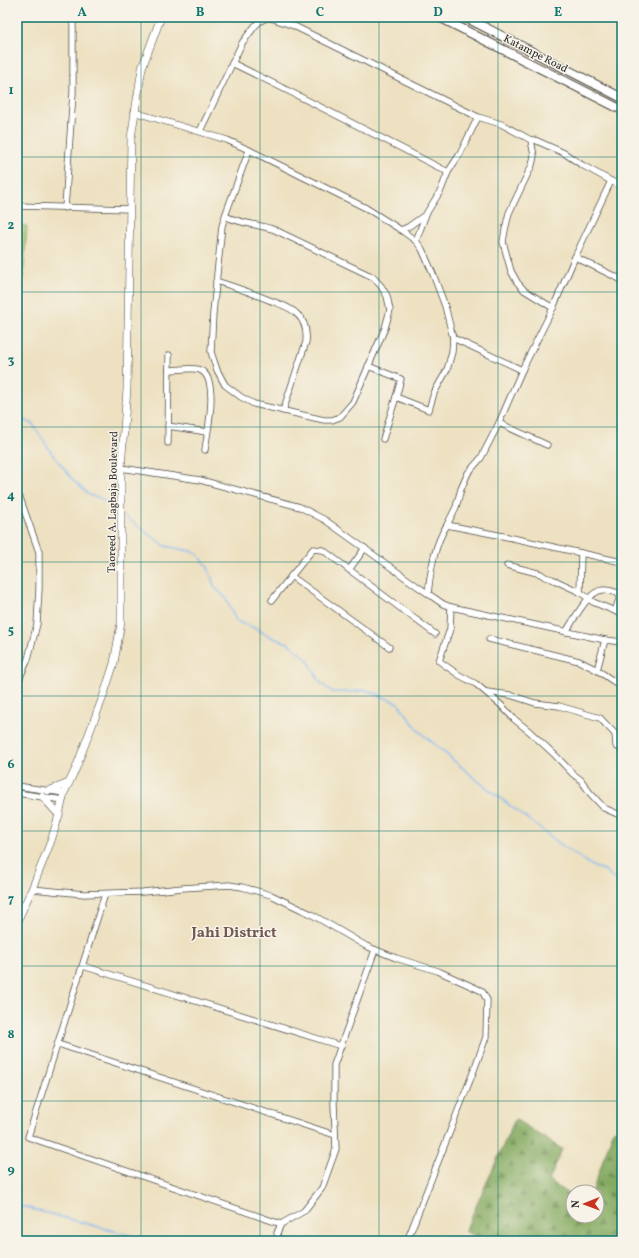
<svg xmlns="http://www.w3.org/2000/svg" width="639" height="1258" viewBox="0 0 639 1258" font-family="Vollkorn,serif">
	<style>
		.forest { fill: url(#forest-firs); stroke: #586a46 }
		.park { fill: #a6c46c; stroke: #68784c }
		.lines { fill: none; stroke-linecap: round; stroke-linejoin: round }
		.stream { stroke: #84baf3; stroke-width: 1.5 }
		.minor-casing { stroke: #484642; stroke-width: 7 }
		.tertiary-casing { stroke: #484642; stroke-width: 8 }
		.secondary-casing { stroke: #484642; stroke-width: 10 }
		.minor { stroke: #fff; stroke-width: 5.5 }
		.tertiary { stroke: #fff; stroke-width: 7 }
		.secondary { stroke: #fff; stroke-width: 8 }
		.grid { fill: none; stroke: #0f766e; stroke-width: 1; stroke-opacity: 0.55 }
		.labels { text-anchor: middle; stroke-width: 3; stroke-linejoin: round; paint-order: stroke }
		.street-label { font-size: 11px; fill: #2b2b2b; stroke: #f7f3e8 }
		.district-label { font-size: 15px; font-weight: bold; fill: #715652; stroke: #f7f3e8 }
		.neatline { fill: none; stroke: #0f766e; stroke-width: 1.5 }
		.grid-label { font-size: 13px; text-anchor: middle; font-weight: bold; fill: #0f766e }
	</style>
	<defs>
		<pattern id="forest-firs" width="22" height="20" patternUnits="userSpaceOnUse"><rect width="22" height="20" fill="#84aa60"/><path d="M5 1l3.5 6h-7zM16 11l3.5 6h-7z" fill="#6c8b4f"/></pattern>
	</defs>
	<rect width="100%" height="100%" fill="#f7f3e8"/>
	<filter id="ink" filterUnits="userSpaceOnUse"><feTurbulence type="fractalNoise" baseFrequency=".025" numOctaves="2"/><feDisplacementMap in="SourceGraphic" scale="8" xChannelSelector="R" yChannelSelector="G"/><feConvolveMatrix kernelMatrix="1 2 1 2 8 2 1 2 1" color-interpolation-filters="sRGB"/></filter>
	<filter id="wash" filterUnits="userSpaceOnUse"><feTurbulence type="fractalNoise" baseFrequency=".012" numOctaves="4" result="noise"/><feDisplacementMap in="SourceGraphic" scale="16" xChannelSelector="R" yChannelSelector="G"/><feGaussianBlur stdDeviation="0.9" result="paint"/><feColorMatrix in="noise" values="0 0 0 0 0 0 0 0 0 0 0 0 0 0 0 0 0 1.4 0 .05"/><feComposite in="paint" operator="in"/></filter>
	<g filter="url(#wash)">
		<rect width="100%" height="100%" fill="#ede1c1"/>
		<path class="forest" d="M 515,1119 L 562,1149 L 549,1181 L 573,1197 L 573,1216 L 597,1216 L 597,1192 L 592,1192 L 614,1129 L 622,1133 L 622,1241 L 485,1241 L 465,1231 Z"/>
		<path class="park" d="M 17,225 L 27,226 L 23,278 L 17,278 Z"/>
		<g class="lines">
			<g class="stream">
				<path d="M 618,127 L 622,131"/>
				<path d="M 17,418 L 32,423 L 53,455 L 74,481 L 89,495 L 100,498 L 118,511"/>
				<path d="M 124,516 L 165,546 L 195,552 L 207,565 L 215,588 L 226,598 L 236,621 L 255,628 L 273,638 L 288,643 L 307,659 L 321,683 L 332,692 L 351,692 L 366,690 L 398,703 L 419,731 L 478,781 L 564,847 L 594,867 L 606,871 L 617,882 L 622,885"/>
				<path d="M 17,1205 L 151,1241"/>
			</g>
		</g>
	</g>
	<g filter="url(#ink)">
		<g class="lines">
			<g class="minor-casing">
				<g id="minor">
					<path d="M 232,63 C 304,98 376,135 448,172"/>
					<path d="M 134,112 L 227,140 L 249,150 L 225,216 L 222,226 L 213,313 L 211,352 L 217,370 L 225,385 L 241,397 L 254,404 L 324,420 L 332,420 L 340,417 L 353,402 L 385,328 L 390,310 L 387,296 L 381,286 L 373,277 L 275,230 C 258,224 241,224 225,216"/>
					<path d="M 200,131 L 242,43 L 255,26 L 260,21 L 266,18 L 271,18 L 294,26 L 478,117 L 501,124 L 531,140 L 535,140 L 564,153 L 582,165 L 622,187"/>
					<path d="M 531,140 L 534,156 L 532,165 L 509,213 L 505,230 L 503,242 L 511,271 L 517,282 L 524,290 L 553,308"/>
					<path d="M 249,150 L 366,208 L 401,230 L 416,241 L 422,249 L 433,274 L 445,306 L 453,338 L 452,352 L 447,370 L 434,393 L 429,410 L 396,397 L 383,439"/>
					<path d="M 17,206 L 130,209"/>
					<path d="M 65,208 L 73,93 L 73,17"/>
					<path d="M 401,230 L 408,227 L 422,217"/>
					<path d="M 416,241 L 426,214 L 441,190 L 448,172 L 460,154 L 478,117"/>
					<path d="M 575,257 L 622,280"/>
					<path d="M 216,281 C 235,287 252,293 269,300 C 279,304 289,306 297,314 C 305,321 307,332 306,342 L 283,411"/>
					<path d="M 453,338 L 522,370"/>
					<path d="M 368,366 L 401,379 L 396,397"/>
					<path d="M 169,370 C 176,370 193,367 200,370 C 220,378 207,433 205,450"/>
					<path d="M 499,423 L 547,445"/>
					<path d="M 168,426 L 207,432"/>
					<path d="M 168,443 L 169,355"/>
					<path d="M 121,468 L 200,480 L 300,507 L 325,520 L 417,586 L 443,604 L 451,607 L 605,640 L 622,642"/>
					<path d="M 17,495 L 20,498 L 39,552 L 39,589 L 37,624 L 28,659 L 17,684"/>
					<path d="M 447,525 L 456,507 L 461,489 L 468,473 L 481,458 L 499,423 L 522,370 L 553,308 L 575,257 L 611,181"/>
					<path d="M 507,565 L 541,574 L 545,577 L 552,579 L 580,592 L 593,602 L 622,614"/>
					<path d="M 349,570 L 365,548"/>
					<path d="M 291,576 L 389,647"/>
					<path d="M 580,592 L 581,553"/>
					<path d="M 428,593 C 431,570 434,545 447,525 L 503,536 L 622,562"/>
					<path d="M 272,600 L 313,549 L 323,550 L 435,634"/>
					<path d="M 451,607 L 450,629 L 439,661 L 459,675 L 476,684 L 501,705 L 514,719 L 529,731 L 555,755 L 573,774 L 581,780 L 590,793 L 604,808 L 622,816"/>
					<path d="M 615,611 L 621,594"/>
					<path d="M 566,632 C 573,621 589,590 603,590 C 609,589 616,593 622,594"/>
					<path d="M 489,639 L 579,661 L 597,670 L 622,687"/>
					<path d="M 597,670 L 605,640"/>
					<path d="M 487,692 L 510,695 L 535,703 L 559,706 L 600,718 L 615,734 L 616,746 L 622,749"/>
					<path d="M 17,786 L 64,793"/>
					<path d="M 17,793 L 63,800"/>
					<path d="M 32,889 L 84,894 L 143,892 L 183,888 L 229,885 L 242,887 L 271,895 L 311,914 L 366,946 L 396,958 L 438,971 L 482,991 L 487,1000 L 486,1037 L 474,1070 L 407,1241"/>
					<path d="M 105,894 L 28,1137 L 281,1224 L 304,1211 L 322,1188 L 336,1149 L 334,1104 L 334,1065 L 375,950"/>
					<path d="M 83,966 L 341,1046"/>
					<path d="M 58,1044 L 335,1135"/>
					<path d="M 279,1241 L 277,1233 L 281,1224"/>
				</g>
			</g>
			<g class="tertiary-casing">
				<g id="tertiary">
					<path d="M 48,791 L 69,783"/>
					<path d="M 42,796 L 59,815"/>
					<path d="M 17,924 L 20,915 L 32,889 L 51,841 L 59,815 L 64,793 L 76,768 L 104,694 L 114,663 L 121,623 L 121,468 L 127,389 L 131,138 L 142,68 L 161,17"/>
				</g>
			</g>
			<g class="secondary-casing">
				<g id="secondary">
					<path d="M 439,17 L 622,110"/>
					<path d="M 465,17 L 622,98"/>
				</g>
			</g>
			<use href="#minor" class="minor"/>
			<use href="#tertiary" class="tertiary"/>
			<use href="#secondary" class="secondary"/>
		</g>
	</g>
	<path class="grid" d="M 141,17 L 141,1241M 260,17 L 260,1241M 379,17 L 379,1241M 498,17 L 498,1241M 17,157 L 622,157M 17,292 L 622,292M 17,427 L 622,427M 17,562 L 622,562M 17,696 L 622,696M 17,831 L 622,831M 17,966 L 622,966M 17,1101 L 622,1101"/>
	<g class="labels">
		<g class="street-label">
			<text transform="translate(536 53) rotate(27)" y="4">Katampe Road</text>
			<text transform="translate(112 502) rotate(-89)" y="4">Taoreed A. Lagbaja Boulevard</text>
		</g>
		<g class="district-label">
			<text x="234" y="937">Jahi District</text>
		</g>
	</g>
	<rect width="639" height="1258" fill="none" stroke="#f7f3e8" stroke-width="44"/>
	<g transform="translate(585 1204) rotate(269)"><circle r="19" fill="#f7f3e8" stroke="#a5a39c"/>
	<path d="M0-3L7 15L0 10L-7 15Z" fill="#c8321e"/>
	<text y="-6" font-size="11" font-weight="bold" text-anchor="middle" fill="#2b2b2b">N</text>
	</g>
	<rect x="22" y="22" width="595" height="1214" class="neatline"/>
	<g class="grid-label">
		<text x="82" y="16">A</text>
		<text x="200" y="16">B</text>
		<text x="320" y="16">C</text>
		<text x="438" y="16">D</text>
		<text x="558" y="16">E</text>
		<text x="11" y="94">1</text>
		<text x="11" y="229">2</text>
		<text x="11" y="364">3</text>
		<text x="11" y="499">4</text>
		<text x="11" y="634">5</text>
		<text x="11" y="768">6</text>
		<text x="11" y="903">7</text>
		<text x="11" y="1038">8</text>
		<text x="11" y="1173">9</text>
	</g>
</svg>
